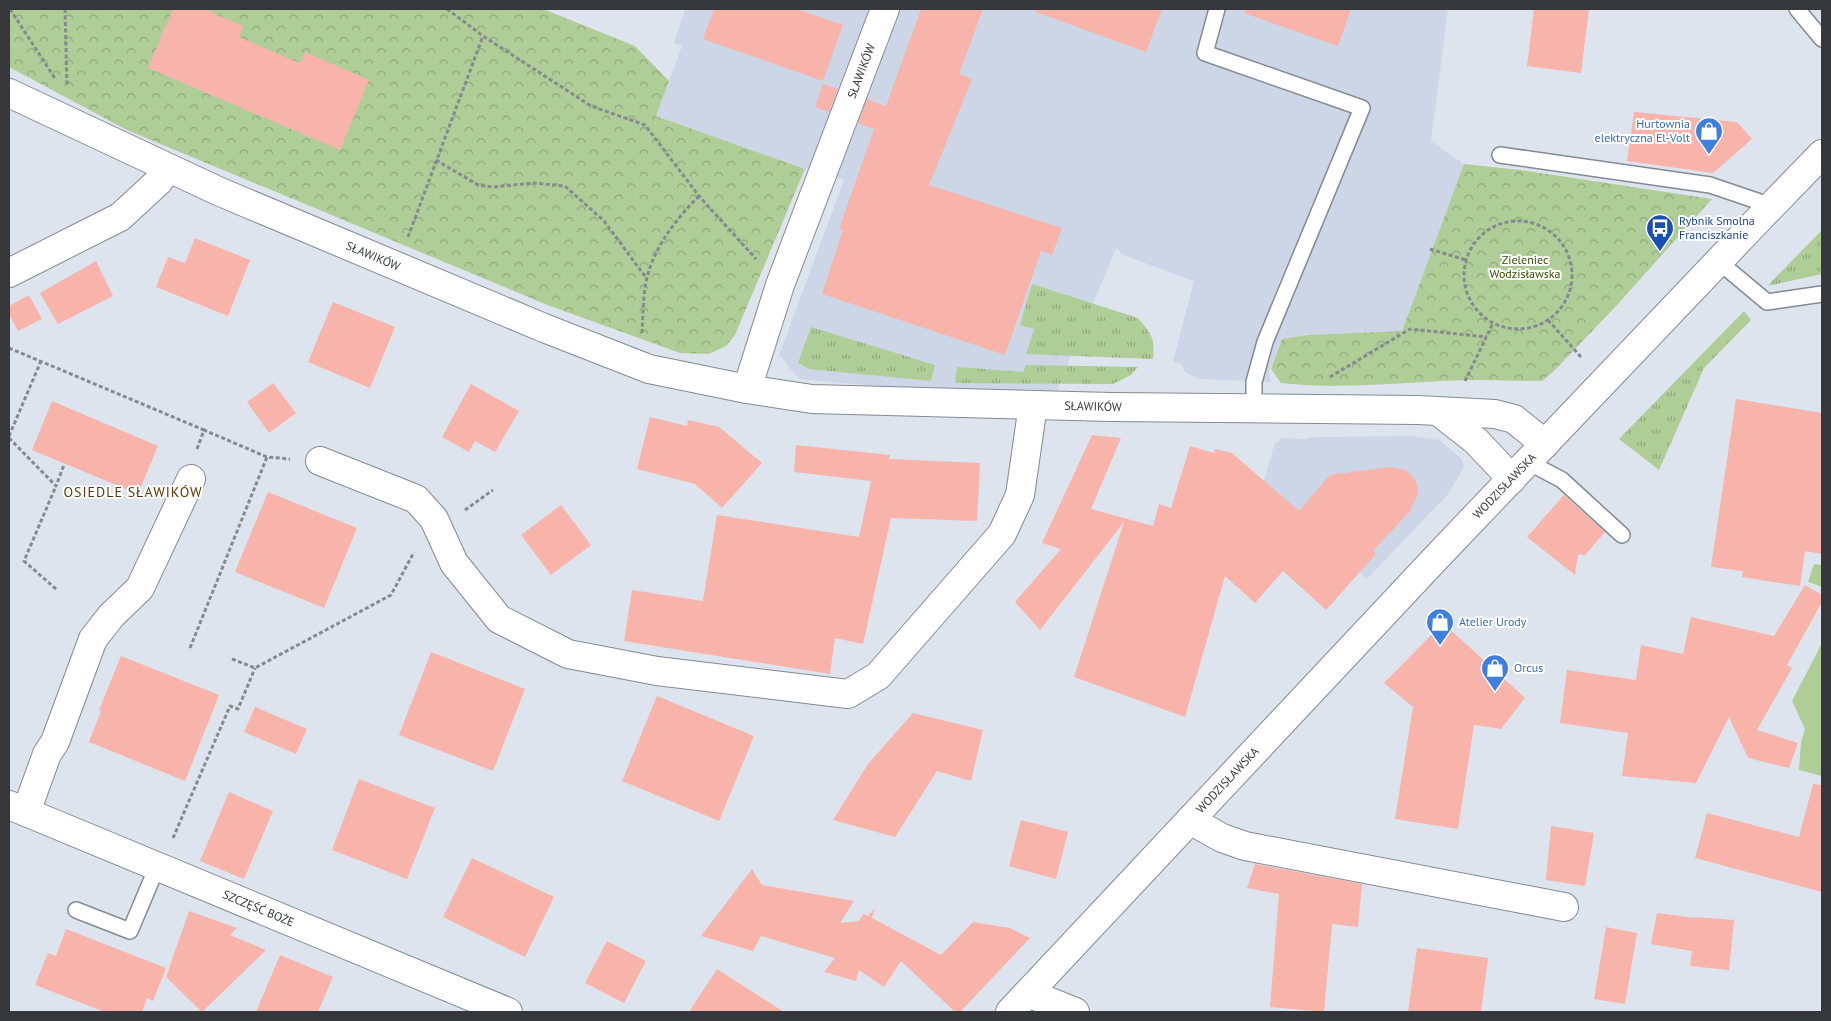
<svg xmlns="http://www.w3.org/2000/svg" width="1831" height="1021" viewBox="0 0 1831 1021" font-family="'PT Sans',sans-serif">
	<style>
		.built { fill: #cdd6e6 }
		.grass { fill: url(#grass-tufts) }
		.park { fill: url(#park-crowns) }
		.garden { fill: #afcd97 }
		.building { fill: #f8b3aa }
		.lines { fill: none; stroke-linecap: round; stroke-linejoin: round }
		.lane-casing { stroke: #848a92; stroke-width: 18 }
		.street-casing { stroke: #848a92; stroke-width: 30 }
		.secondary-casing { stroke: #848a92; stroke-width: 30 }
		.path { stroke: #858990; stroke-width: 3; stroke-dasharray: 4 2.5; stroke-linecap: butt }
		.lane { stroke: #fff; stroke-width: 15 }
		.street { stroke: #fff; stroke-width: 28 }
		.secondary { stroke: #fff; stroke-width: 28 }
		.labels { text-anchor: middle; stroke-width: 4; stroke-linejoin: round; paint-order: stroke }
		.street-label { font-size: 12px; fill: #35373b; stroke: #fff }
		.shop-label { font-size: 12px; fill: #366cbe; stroke: #fff; text-anchor: start }
		.transit-label { font-size: 12px; fill: #164399; stroke: #fff; text-anchor: start }
		.park-label { font-size: 12px; fill: #305001; stroke: #fff }
		.neighbourhood-label { font-size: 14px; letter-spacing: 1px; fill: #5e3706; stroke: #fff }
	</style>
	<defs>
		<pattern id="grass-tufts" width="24" height="20" patternUnits="userSpaceOnUse" patternTransform="scale(1.25)"><rect width="24" height="20" fill="#afcd97"/><path d="M3 7l-1-3M5 7V3M7 7l1-3M15 17l-1-3M17 17v-4M19 17l1-3" fill="none" stroke="#8fa77c"/></pattern>
		<pattern id="park-crowns" width="20" height="18" patternUnits="userSpaceOnUse" patternTransform="scale(1.25)"><rect width="20" height="18" fill="#afcd97"/><path d="M2 6a3 3 0 1 1 6 0M12 15a3 3 0 1 1 6 0" fill="none" stroke="#8fa77c"/></pattern>
	</defs>
	<rect width="100%" height="100%" fill="#dee4ee"/>
	<g class="built">
		<path d="M 685,9 L 1448,9 L 1431,141 L 1464,164 L 1402,331 L 1308,335 L 1282,339 L 1269,372 L 1271,382 L 1198,379 L 1184,371 L 1182,364 L 1173,362 L 1194,281 L 1123,255 L 1116,248 L 1052,402 L 799,379 L 779,355 L 844,180 L 805,169 L 656,116 L 682,46 L 674,43 Z"/>
		<path d="M 1410,436 L 1439,440 L 1462,459 L 1464,467 L 1449,493 L 1367,579 L 1360,572 L 1364,567 L 1266,483 L 1262,488 L 1275,442 L 1278,443 L 1281,438 L 1306,439 L 1312,437 Z"/>
	</g>
	<g class="grass">
		<path d="M 1822,230 L 1822,274 L 1768,286 L 1772,281 Z"/>
		<path d="M 1032,284 L 1138,318 C 1152,335 1155,337 1153,359 L 1026,354 L 1034,329 L 1020,325 Z"/>
		<path d="M 1744,311 L 1751,320 L 1704,368 L 1659,470 L 1619,439 Z"/>
		<path d="M 811,327 L 935,365 L 931,381 L 809,369 L 798,363 Z"/>
		<path d="M 1026,365 L 1138,367 L 1131,375 L 1113,384 L 955,383 L 957,367 L 1023,372 Z"/>
	</g>
	<g class="park">
		<path d="M 9,9 L 543,9 L 635,46 L 669,81 L 656,116 L 805,169 L 735,335 L 726,346 L 709,354 L 680,353 L 550,306 L 127,130 L 9,67 Z"/>
		<path d="M 1464,164 L 1520,170 L 1712,199 L 1617,305 L 1556,369 L 1542,381 C 1517,381 1491,380 1465,380 C 1404,382 1342,390 1281,383 L 1271,369 L 1282,339 L 1308,335 L 1402,331 Z"/>
	</g>
	<g class="garden">
		<path d="M 1814,564 L 1822,565 L 1822,587 L 1808,582 Z"/>
		<path d="M 1822,643 L 1822,776 L 1799,770 L 1801,742 L 1805,729 L 1792,701 Z"/>
	</g>
	<g class="building">
		<path d="M 173,9 L 204,9 L 243,26 L 239,37 L 300,63 L 305,52 L 369,80 L 340,150 L 148,68 Z"/>
		<path d="M 714,9 L 797,9 L 843,25 L 823,81 L 703,39 Z"/>
		<path d="M 921,9 L 983,9 L 959,74 L 972,79 L 929,185 L 1062,228 L 1052,255 L 1041,251 L 1005,355 L 822,294 L 843,230 L 839,229 L 874,129 L 858,123 L 867,99 L 886,106 Z"/>
		<path d="M 1036,9 L 1162,9 L 1146,52 L 1036,12 Z"/>
		<path d="M 1245,9 L 1351,9 L 1338,46 L 1244,13 Z"/>
		<path d="M 1534,9 L 1589,9 L 1581,73 L 1527,66 Z"/>
		<path d="M 823,84 L 838,89 L 829,112 L 815,107 Z"/>
		<path d="M 1634,112 L 1737,122 L 1752,139 L 1713,173 L 1627,161 Z"/>
		<path d="M 195,238 L 250,260 L 228,316 L 156,287 L 168,257 L 185,263 Z"/>
		<path d="M 96,261 L 113,296 L 58,324 L 40,293 Z"/>
		<path d="M 29,295 L 42,319 L 18,331 L 9,314 L 9,306 Z"/>
		<path d="M 333,302 L 395,327 L 370,388 L 308,362 Z"/>
		<path d="M 273,383 L 296,413 L 269,433 L 247,402 Z"/>
		<path d="M 471,384 L 519,411 L 495,452 L 475,441 L 469,452 L 442,437 Z"/>
		<path d="M 1736,399 L 1822,413 L 1822,554 L 1805,551 L 1800,586 L 1742,577 L 1743,571 L 1711,567 Z"/>
		<path d="M 52,401 L 158,446 L 138,494 L 32,450 Z"/>
		<path d="M 650,417 L 687,426 L 688,420 L 719,427 L 762,463 L 722,508 L 695,484 L 637,469 Z"/>
		<path d="M 1092,435 L 1121,438 L 1091,509 L 1153,526 L 1159,504 L 1171,508 L 1190,446 L 1214,453 L 1215,449 L 1232,453 L 1299,511 L 1330,475 L 1390,467 L 1405,470 L 1409,473 L 1414,478 L 1417,485 L 1418,494 L 1410,511 L 1373,551 L 1376,554 L 1326,610 L 1283,571 L 1255,603 L 1225,576 L 1185,717 L 1074,677 L 1124,522 L 1040,630 L 1015,602 L 1061,549 L 1042,543 Z"/>
		<path d="M 796,445 L 890,455 L 889,459 L 980,463 L 977,521 L 891,518 L 863,644 L 835,638 L 830,674 L 624,641 L 632,590 L 703,601 L 717,515 L 859,537 L 871,481 L 794,472 Z"/>
		<path d="M 268,492 L 357,528 L 324,608 L 235,572 Z"/>
		<path d="M 1564,495 L 1605,532 L 1585,555 L 1578,554 L 1575,575 L 1527,537 Z"/>
		<path d="M 561,505 L 591,545 L 551,575 L 521,535 Z"/>
		<path d="M 1805,585 L 1822,595 L 1822,602 L 1787,665 L 1792,668 L 1757,730 L 1798,743 L 1789,768 L 1748,758 L 1729,717 L 1696,783 L 1622,776 L 1628,733 L 1560,723 L 1567,670 L 1636,680 L 1641,645 L 1683,654 L 1691,617 L 1774,636 Z"/>
		<path d="M 1443,623 L 1525,698 L 1501,729 L 1474,725 L 1458,829 L 1395,819 L 1413,707 L 1384,683 Z"/>
		<path d="M 431,652 L 525,689 L 493,771 L 399,735 Z"/>
		<path d="M 121,656 L 219,695 L 185,781 L 89,742 L 101,711 L 99,710 Z"/>
		<path d="M 657,696 L 754,736 L 719,821 L 622,781 Z"/>
		<path d="M 255,707 L 307,729 L 296,754 L 244,732 Z"/>
		<path d="M 913,713 L 983,730 L 971,781 L 937,771 L 895,837 L 833,820 L 868,764 Z"/>
		<path d="M 359,779 L 435,808 L 407,879 L 332,850 Z"/>
		<path d="M 1813,784 L 1822,785 L 1822,892 L 1695,858 L 1707,813 L 1799,837 Z"/>
		<path d="M 229,792 L 273,811 L 244,879 L 200,861 Z"/>
		<path d="M 1021,820 L 1068,832 L 1056,879 L 1009,866 Z"/>
		<path d="M 1551,826 L 1594,833 L 1585,886 L 1546,880 Z"/>
		<path d="M 472,858 L 554,897 L 525,957 L 443,917 Z"/>
		<path d="M 1255,864 L 1362,884 L 1358,927 L 1332,924 L 1324,1012 L 1270,1007 L 1279,894 L 1247,888 Z"/>
		<path d="M 752,869 L 762,885 L 854,901 L 840,923 L 859,921 L 863,914 L 868,916 L 875,908 L 872,918 L 941,955 L 973,922 L 1010,928 L 1030,938 L 960,1012 L 955,1012 L 901,961 L 884,987 L 859,970 L 856,981 L 824,972 L 835,958 L 761,936 L 753,951 L 701,936 Z"/>
		<path d="M 189,911 L 237,928 L 230,935 L 266,950 L 202,1012 L 166,977 Z"/>
		<path d="M 1657,913 L 1695,918 L 1695,917 L 1734,920 L 1729,970 L 1690,966 L 1692,951 L 1651,944 Z"/>
		<path d="M 1606,927 L 1637,933 L 1625,1004 L 1594,999 Z"/>
		<path d="M 66,929 L 166,968 L 153,1001 L 147,998 L 142,1012 L 105,1012 L 35,985 L 48,953 L 56,956 Z"/>
		<path d="M 607,941 L 646,961 L 624,1003 L 585,983 Z"/>
		<path d="M 1417,948 L 1488,958 L 1481,1012 L 1408,1012 Z"/>
		<path d="M 280,955 L 333,977 L 318,1012 L 256,1012 Z"/>
		<path d="M 717,969 L 784,1012 L 689,1012 Z"/>
	</g>
	<g class="lines">
		<g class="lane-casing">
			<g id="lane">
				<path d="M 1217,9 L 1205,53 L 1362,108 L 1265,342 L 1254,382 L 1254,408"/>
				<path d="M 1797,9 L 1822,39"/>
				<path d="M 1500,155 L 1710,185 L 1772,206"/>
				<path d="M 1718,261 L 1767,302 L 1822,294"/>
				<path d="M 1528,462 L 1562,480 L 1622,535"/>
				<path d="M 76,910 L 130,931 L 157,867"/>
			</g>
		</g>
		<g class="street-casing">
			<g id="street">
				<path id="s1" d="M 9,93 L 218,191 L 544,328 L 649,369 L 747,389 L 812,399 L 1111,407 L 1418,410 L 1495,414 L 1514,419 L 1545,444"/>
				<path d="M 9,273 L 120,217 L 158,182 L 168,168"/>
				<path id="s2" d="M 747,389 L 780,285 L 885,9"/>
				<path d="M 1439,412 L 1476,441 L 1512,479"/>
				<path d="M 320,461 L 416,499 L 434,519 L 454,563 L 499,619 L 568,654 L 657,671 L 848,694 L 878,676 L 1002,534 L 1020,495 L 1033,405"/>
				<path id="s3" d="M 9,805 L 508,1012"/>
				<path d="M 26,812 L 47,754 L 55,742 L 93,639 L 111,616 L 140,588 L 191,479"/>
				<path d="M 1190,820 L 1222,838 L 1245,846 L 1564,907"/>
				<path d="M 1028,993 L 1075,1012"/>
			</g>
		</g>
		<g class="secondary-casing">
			<g id="secondary">
				<path id="s4" d="M 1010,1012 L 1435,559 L 1756,222 L 1822,154"/>
			</g>
		</g>
		<g class="path">
			<path d="M 10,9 L 56,80"/>
			<path d="M 65,9 L 67,87"/>
			<path d="M 447,9 L 483,36 L 591,106 L 645,125 L 699,196 L 756,259"/>
			<path d="M 436,160 L 478,185 L 493,187 L 533,183 L 565,186 L 604,221 L 647,279"/>
			<circle cx="1518" cy="275" r="54"/>
			<path d="M 408,237 L 483,36"/>
			<path d="M 1430,249 L 1466,260"/>
			<path d="M 1548,320 L 1581,357"/>
			<path d="M 642,333 C 643,316 643,298 646,282 C 653,248 676,219 699,196"/>
			<path d="M 9,348 L 204,430"/>
			<path d="M 1330,377 L 1410,329 L 1487,337"/>
			<path d="M 1465,381 L 1493,323"/>
			<path d="M 9,436 L 41,361"/>
			<path d="M 9,438 L 56,486 L 64,465"/>
			<path d="M 197,449 L 204,430 L 267,457 L 290,459"/>
			<path d="M 465,510 L 493,490"/>
			<path d="M 56,589 L 24,561 L 56,486"/>
			<path d="M 190,648 L 267,457"/>
			<path d="M 232,659 L 255,668 L 391,595 L 414,552"/>
			<path d="M 173,838 L 230,706 L 238,709 L 255,668"/>
		</g>
		<use href="#lane" class="lane"/>
		<use href="#street" class="street"/>
		<use href="#secondary" class="secondary"/>
	</g>
	<defs>
		<g id="shop-pin" transform="scale(1.4375)"><path d="M0 17L-7.5 6A9.5 9.5 0 1 1 7.5 6Z" fill="#3f7fe0" stroke="#fff"/><path d="M-5-2.5h2.3a2.7 3.5 0 0 1 5.4 0H5L5.5 6h-11ZM-1.5-2.5h3a1.5 2.3 0 0 0-3 0Z" fill="#fff"/></g>
		<g id="bus-pin" transform="scale(1.4375)"><path d="M0 17L-7.5 6A9.5 9.5 0 1 1 7.5 6Z" fill="#1a4fb4" stroke="#fff"/><path d="M-5-6H5V4H4V6H2V4H-2V6H-4V4H-5ZM-3.5-4V0h7V-4ZM-3.5 1.2v1.5H-2V1.2ZM2 1.2v1.5H3.5V1.2Z" fill="#fff"/></g>
	</defs>
	<g fill-rule="evenodd">
		<use href="#shop-pin" x="1709" y="131"/>
		<use href="#bus-pin" x="1660" y="228"/>
		<use href="#shop-pin" x="1440" y="622"/>
		<use href="#shop-pin" x="1495" y="668"/>
	</g>
	<g class="labels">
		<g class="street-label">
			<text dy="4" stroke="none"><textPath href="#s2" startOffset="338">SŁAWIKÓW</textPath></text>
			<text dy="4" stroke="none"><textPath href="#s1" startOffset="399">SŁAWIKÓW</textPath></text>
			<text dy="4" stroke="none"><textPath href="#s1" startOffset="1144">SŁAWIKÓW</textPath></text>
			<text dy="4" stroke="none"><textPath href="#s4" startOffset="722">WODZISŁAWSKA</textPath></text>
			<text dy="4" stroke="none"><textPath href="#s4" startOffset="318">WODZISŁAWSKA</textPath></text>
			<text dy="4" stroke="none"><textPath href="#s3" startOffset="270">SZCZĘŚĆ BOŻE</textPath></text>
		</g>
		<g class="shop-label">
			<text x="1690" y="128" text-anchor="end">Hurtownia<tspan x="1690" dy="14">elektryczna El‐Volt</tspan></text>
			<text x="1459" y="626">Atelier Urody</text>
			<text x="1514" y="672">Orcus</text>
		</g>
		<g class="transit-label">
			<text x="1679" y="225">Rybnik Smolna<tspan x="1679" dy="14">Franciszkanie</tspan></text>
		</g>
		<g class="park-label">
			<text x="1525" y="264">Zieleniec<tspan x="1525" dy="14">Wodzisławska</tspan></text>
		</g>
		<g class="neighbourhood-label">
			<text x="133" y="497">OSIEDLE SŁAWIKÓW</text>
		</g>
	</g>
	<rect width="1831" height="1021" fill="none" stroke="#35373b" stroke-width="20"/>
</svg>
